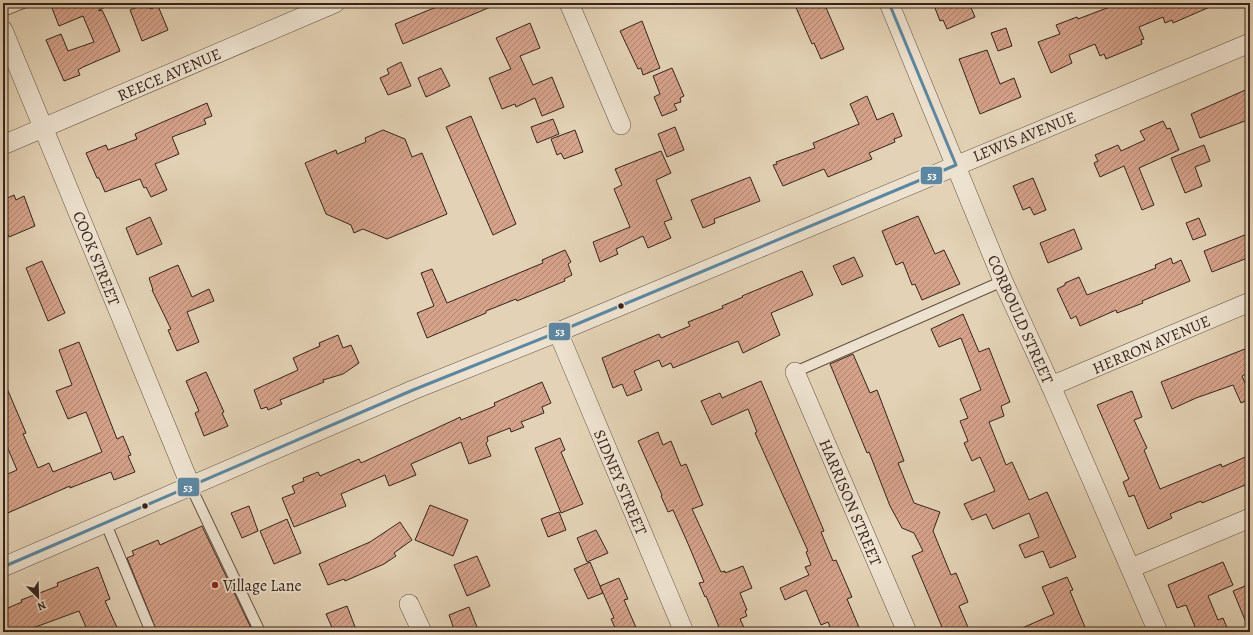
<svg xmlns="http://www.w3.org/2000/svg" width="1253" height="635" viewBox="0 0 1253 635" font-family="Alegreya,serif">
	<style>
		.building { fill: url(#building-hatch); stroke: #37241d }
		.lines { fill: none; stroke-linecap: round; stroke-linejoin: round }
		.service-casing { stroke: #625043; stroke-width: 12 }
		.minor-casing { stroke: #625043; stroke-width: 20 }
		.service { stroke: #ede2cf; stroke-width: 10 }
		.minor { stroke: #ede2cf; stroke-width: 19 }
		.bus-1-casing { stroke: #ede2cf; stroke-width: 6 }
		.bus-1 { stroke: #5d87a1; stroke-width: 3 }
		.bus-dot { fill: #37241d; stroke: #ede2cf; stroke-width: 1.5 }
		.poi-dot { fill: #8f2418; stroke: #ede2cf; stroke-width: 1.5 }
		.labels { text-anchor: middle; stroke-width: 3.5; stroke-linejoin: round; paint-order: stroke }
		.street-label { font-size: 16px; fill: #37241d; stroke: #ede2cf }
		.poi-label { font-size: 16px; fill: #37241d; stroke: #ede2cf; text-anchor: start }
		.line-badge { stroke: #ede2cf; stroke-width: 1.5 }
		.badge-label { font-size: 11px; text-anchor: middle; font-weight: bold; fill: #fff }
	</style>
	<defs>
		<pattern id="building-hatch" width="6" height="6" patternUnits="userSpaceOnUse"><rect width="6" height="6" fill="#d5a28a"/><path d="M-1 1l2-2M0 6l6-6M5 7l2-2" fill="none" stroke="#ae8470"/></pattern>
	</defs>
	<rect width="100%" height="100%" fill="#e3d2b5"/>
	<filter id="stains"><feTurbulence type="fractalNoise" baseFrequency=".005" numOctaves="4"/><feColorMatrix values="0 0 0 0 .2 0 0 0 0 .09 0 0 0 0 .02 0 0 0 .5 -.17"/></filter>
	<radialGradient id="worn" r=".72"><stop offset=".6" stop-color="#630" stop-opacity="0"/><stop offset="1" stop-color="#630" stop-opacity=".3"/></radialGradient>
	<g class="building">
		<path d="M 50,3 L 114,3 L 99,10 L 99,11 L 102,10 L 109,25 L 120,51 L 83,67 L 78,70 L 80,75 L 64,81 L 46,40 L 61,34 L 68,51 L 94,42 L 83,16 L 59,26 Z"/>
		<path d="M 146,3 L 148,3 L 150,9 L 158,6 L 168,30 L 142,41 L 130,10 Z"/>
		<path d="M 446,3 L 500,3 L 403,44 L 395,24 Z"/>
		<path d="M 794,3 L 824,3 L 844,49 L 821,59 L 814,43 L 812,44 Z"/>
		<path d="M 948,3 L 969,3 L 975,17 L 947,29 L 943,20 L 940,21 L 935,8 Z"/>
		<path d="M 1120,3 L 1219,3 L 1173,23 L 1172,20 L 1165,23 L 1163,17 L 1139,27 L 1144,39 L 1141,40 L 1142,44 L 1106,59 L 1104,54 L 1100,56 L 1095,44 L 1069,55 L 1072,63 L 1051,73 L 1038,42 L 1060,34 L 1056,25 L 1077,17 L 1078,19 Z"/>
		<path d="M 642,21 L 660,68 L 643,75 L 641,68 L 638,69 L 620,31 Z"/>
		<path d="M 530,23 L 540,48 L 520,56 L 533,85 L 552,77 L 564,107 L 542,116 L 535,98 L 516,107 L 515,104 L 502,109 L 489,78 L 511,69 L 496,38 Z"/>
		<path d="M 1006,28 L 1012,46 L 998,51 L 991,33 Z"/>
		<path d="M 987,50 L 1000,84 L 1014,78 L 1021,97 L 980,114 L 959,59 Z"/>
		<path d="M 401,62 L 411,86 L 388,95 L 380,78 L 389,74 L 387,69 Z"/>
		<path d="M 441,68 L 450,86 L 426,97 L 418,78 Z"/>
		<path d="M 672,68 L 684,96 L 680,98 L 681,102 L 674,104 L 677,110 L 662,116 L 654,97 L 660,94 L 653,76 Z"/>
		<path d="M 1250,88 L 1250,119 L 1200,138 L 1191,114 Z"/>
		<path d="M 867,96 L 877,120 L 893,113 L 902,136 L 894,139 L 895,142 L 869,153 L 872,159 L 828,177 L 824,169 L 783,186 L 773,165 L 777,164 L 776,162 L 815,148 L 813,143 L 859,124 L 850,104 Z"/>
		<path d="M 207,103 L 212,116 L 204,119 L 206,124 L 172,137 L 179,154 L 155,164 L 167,190 L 151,197 L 146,187 L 144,188 L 140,179 L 105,192 L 99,178 L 97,178 L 86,153 L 106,145 L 108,150 L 137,139 L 135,134 Z"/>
		<path d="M 471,116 L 516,224 L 493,235 L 446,127 Z"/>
		<path d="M 553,119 L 559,134 L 537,143 L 531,127 Z"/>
		<path d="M 1163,121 L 1167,129 L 1170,128 L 1179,150 L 1139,168 L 1154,205 L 1142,210 L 1124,166 L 1100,177 L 1094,163 L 1098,161 L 1095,155 L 1118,145 L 1121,151 L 1145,140 L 1140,131 Z"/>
		<path d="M 675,127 L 684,150 L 667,157 L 658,134 Z"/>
		<path d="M 383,130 L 405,139 L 412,157 L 422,153 L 447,214 L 387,239 L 363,229 L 354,233 L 351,225 L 326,214 L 305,163 L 336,150 L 337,154 L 366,142 L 365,138 Z"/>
		<path d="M 575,130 L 583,152 L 564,159 L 561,153 L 557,155 L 551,139 Z"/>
		<path d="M 1204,145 L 1210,161 L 1195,167 L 1202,186 L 1185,193 L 1171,158 Z"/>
		<path d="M 661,151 L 671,173 L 656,180 L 672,219 L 664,222 L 671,238 L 648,248 L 643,236 L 616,249 L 618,254 L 600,262 L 593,242 L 630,227 L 614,189 L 622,185 L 615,169 Z"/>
		<path d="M 750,177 L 760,201 L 714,219 L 715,223 L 703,228 L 691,200 Z"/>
		<path d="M 1033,178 L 1046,210 L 1034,215 L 1030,207 L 1023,210 L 1013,186 Z"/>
		<path d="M 14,195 L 16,200 L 24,196 L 35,226 L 9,237 L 3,222 L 3,200 Z"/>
		<path d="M 918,216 L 935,254 L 944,250 L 960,284 L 922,300 L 915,284 L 912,285 L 903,262 L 896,265 L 882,231 Z"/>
		<path d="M 150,217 L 162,244 L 137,255 L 126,228 Z"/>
		<path d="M 1199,218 L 1206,235 L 1193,240 L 1186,223 Z"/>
		<path d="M 1074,229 L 1082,249 L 1048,263 L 1040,243 Z"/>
		<path d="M 1250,233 L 1250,257 L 1212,272 L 1204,251 Z"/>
		<path d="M 565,250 L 571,262 L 568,264 L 572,275 L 564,279 L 565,281 L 517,301 L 516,299 L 486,311 L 486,313 L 427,338 L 417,313 L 434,306 L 421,273 L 432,269 L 447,303 L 543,263 L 542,260 Z"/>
		<path d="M 854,257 L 863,276 L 842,285 L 833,266 Z"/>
		<path d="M 1171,258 L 1173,264 L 1181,260 L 1190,281 L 1142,301 L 1143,303 L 1117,313 L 1116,310 L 1080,326 L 1076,316 L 1071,319 L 1057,289 L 1065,285 L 1065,283 L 1079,277 L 1087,295 L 1156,268 L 1155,265 Z"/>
		<path d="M 42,261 L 65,313 L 48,321 L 26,268 Z"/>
		<path d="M 178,265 L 192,297 L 209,289 L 214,301 L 187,312 L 199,342 L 177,351 L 168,330 L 171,329 L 152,290 L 153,290 L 149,278 Z"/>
		<path d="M 802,271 L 813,295 L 771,313 L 780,335 L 743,353 L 738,341 L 673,368 L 671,363 L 662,367 L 659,360 L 634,371 L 642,390 L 627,396 L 622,384 L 613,388 L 602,358 L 659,334 L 661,338 L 690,326 L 688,322 L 723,308 L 722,306 L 743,297 L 742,296 Z"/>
		<path d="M 963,314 L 979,352 L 989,348 L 1010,402 L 1001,406 L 1004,416 L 989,422 L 1006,465 L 1012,462 L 1029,500 L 1047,492 L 1076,557 L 1050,568 L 1043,551 L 1025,558 L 1019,545 L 1039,537 L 1029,513 L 993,529 L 986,514 L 972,520 L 964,504 L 995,491 L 980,457 L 972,461 L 964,443 L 968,441 L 960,421 L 968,418 L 960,399 L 981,390 L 961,338 L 939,347 L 931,329 Z"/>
		<path d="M 338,335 L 343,348 L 351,345 L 359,363 L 343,374 L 323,380 L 324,382 L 280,400 L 282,404 L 268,410 L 267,407 L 261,409 L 254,390 L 298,370 L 293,358 L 320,346 L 319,343 Z"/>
		<path d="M 79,342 L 117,439 L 123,436 L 131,455 L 128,456 L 135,472 L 114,480 L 111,472 L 70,488 L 70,486 L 3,515 L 3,476 L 17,470 L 3,437 L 3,379 L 26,433 L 23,434 L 38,468 L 49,463 L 53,472 L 102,452 L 86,412 L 68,419 L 56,391 L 72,385 L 59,350 Z"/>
		<path d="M 1250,347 L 1250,372 L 1242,376 L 1250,394 L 1250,399 L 1241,403 L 1233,385 L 1196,398 L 1172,409 L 1161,382 Z"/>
		<path d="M 853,354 L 870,393 L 877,390 L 904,461 L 898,463 L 914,503 L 940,512 L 933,531 L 951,575 L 956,573 L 968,602 L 959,606 L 970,632 L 944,632 L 912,556 L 923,551 L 914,533 L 902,528 L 890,506 L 869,452 L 867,453 L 830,364 Z"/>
		<path d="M 206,372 L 224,412 L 222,413 L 228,426 L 204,436 L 195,413 L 199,411 L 186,381 Z"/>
		<path d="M 761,381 L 824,531 L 821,532 L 833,561 L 836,560 L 852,597 L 847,599 L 861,632 L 832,632 L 828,622 L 821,625 L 806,590 L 785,600 L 780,588 L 809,575 L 805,567 L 811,565 L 806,552 L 808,551 L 755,433 L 757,432 L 748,409 L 712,425 L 701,401 L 720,393 L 722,398 Z"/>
		<path d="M 542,382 L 551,403 L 542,407 L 544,413 L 521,422 L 524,427 L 511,432 L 510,428 L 487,437 L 488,441 L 486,443 L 491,456 L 469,464 L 461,442 L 411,464 L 416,475 L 389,486 L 385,475 L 341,494 L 346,506 L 294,527 L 282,498 L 295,493 L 292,486 L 304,481 L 303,478 L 318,472 L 320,476 L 359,459 L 361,463 L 454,420 L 460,417 L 461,420 L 495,406 L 494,403 Z"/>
		<path d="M 1132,391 L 1142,417 L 1134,420 L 1147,448 L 1144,450 L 1160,489 L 1221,464 L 1222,467 L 1250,455 L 1250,483 L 1202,503 L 1201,501 L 1170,514 L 1172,518 L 1148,529 L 1134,495 L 1129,497 L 1123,482 L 1129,479 L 1097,405 Z"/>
		<path d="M 658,432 L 663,445 L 671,441 L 681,466 L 686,464 L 703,505 L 692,509 L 721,572 L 725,571 L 725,573 L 743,566 L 752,588 L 740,593 L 747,610 L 745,611 L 747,616 L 740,619 L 746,632 L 721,632 L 706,596 L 705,597 L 699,583 L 704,582 L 689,546 L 673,510 L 668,512 L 661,496 L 662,495 L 638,441 Z"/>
		<path d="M 560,438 L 565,450 L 561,452 L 583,504 L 561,513 L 535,448 Z"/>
		<path d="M 430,505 L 468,520 L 453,556 L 415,540 Z"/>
		<path d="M 249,506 L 258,531 L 242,538 L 231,513 Z"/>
		<path d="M 559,512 L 566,530 L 548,537 L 541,519 Z"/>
		<path d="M 287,519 L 301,553 L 274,564 L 260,531 Z"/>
		<path d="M 400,522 L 412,540 L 394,553 L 396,556 L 384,564 L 345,581 L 344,579 L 328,585 L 319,564 L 370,542 Z"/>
		<path d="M 202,526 L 253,632 L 157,632 L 127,558 L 134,555 L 132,551 L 158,540 L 160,545 Z"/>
		<path d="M 596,530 L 608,553 L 587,562 L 577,538 Z"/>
		<path d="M 477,556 L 490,586 L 467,596 L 454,565 Z"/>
		<path d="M 590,562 L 603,593 L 588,599 L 574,569 Z"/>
		<path d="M 1223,562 L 1233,585 L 1208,596 L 1218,620 L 1223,618 L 1229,632 L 1190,632 L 1196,629 L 1186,605 L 1177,608 L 1168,585 Z"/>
		<path d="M 98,567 L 110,599 L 105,601 L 119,632 L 88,632 L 79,611 L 22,632 L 3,632 L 3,610 L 22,602 L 21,600 L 58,586 L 57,583 Z"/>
		<path d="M 1067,577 L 1073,590 L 1070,591 L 1087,632 L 1013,632 L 1054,614 L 1042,587 Z"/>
		<path d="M 619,578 L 628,599 L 624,600 L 638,632 L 617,632 L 611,619 L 614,618 L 600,586 Z"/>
		<path d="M 1250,584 L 1250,632 L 1233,591 Z"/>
		<path d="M 347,606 L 357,632 L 334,632 L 326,614 Z"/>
		<path d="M 469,607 L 479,632 L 455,632 L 449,615 Z"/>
	</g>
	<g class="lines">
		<g class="service-casing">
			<g id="service">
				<path d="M 3,11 L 23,3"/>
				<path d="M 795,372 L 1003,281"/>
				<path d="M 191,487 L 260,632"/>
				<path d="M 106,524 L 151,632"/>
			</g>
		</g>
		<g class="minor-casing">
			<g id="minor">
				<path d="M 569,3 L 621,125"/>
				<path d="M 889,3 L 1003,281 L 1051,386 L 1158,632"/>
				<path d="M 3,30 L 191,487"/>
				<path d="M 3,145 L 335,3"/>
				<path d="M 558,332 L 684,632"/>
				<path d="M 795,372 L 907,632"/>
				<path d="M 1051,386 L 1250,302"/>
				<path d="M 3,567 L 413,390 L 558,332 L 1250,43"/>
				<path d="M 1131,568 L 1250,518"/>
				<path d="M 409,604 L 422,632"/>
			</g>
		</g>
		<use href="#service" class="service"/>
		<use href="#minor" class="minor"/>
		<g class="bus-1-casing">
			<path id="bus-1" d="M 3,567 L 413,390 L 558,332 L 956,165 L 889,3"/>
		</g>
		<use href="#bus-1" class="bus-1"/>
	</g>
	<g class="bus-dot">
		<circle cx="621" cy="306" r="3.5"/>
		<circle cx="145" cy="506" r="3.5"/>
	</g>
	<circle class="poi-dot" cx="215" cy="585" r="4"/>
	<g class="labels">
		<g class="street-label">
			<text transform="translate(169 74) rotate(-23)" y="6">REECE AVENUE</text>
			<text transform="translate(1024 136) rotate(-22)" y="6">LEWIS AVENUE</text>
			<text transform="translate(97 258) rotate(68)" y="6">COOK STREET</text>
			<text transform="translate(1021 319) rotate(66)" y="6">CORBOULD STREET</text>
			<text transform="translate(1151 344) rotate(-23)" y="6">HERRON AVENUE</text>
			<text transform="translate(621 482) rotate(67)" y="6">SIDNEY STREET</text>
			<text transform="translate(851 502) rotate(67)" y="6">HARRISON STREET</text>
		</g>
		<g class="poi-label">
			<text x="223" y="591">Village Lane</text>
		</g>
	</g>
	<g class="line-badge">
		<rect x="920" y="166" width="23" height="19" rx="4" fill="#5d87a1"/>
		<rect x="548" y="322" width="23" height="19" rx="4" fill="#5d87a1"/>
		<rect x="177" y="477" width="23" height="20" rx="4" fill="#5d87a1"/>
	</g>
	<g class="badge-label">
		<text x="932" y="179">53</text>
		<text x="560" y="335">53</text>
		<text x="188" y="491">53</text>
	</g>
	<rect width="1253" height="635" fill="none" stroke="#e3d2b5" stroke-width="16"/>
	<rect x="4" y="4" width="1245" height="627" fill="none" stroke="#37241d" stroke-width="2"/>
	<rect x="8" y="8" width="1237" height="619" fill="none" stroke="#37241d"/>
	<g transform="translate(38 597) rotate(157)" stroke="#ede2cf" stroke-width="3" paint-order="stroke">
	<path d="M0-3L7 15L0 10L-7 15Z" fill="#37241d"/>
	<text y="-6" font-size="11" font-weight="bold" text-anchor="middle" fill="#37241d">N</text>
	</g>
	<rect width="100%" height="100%" filter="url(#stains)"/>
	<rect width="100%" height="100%" fill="url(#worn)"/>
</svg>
